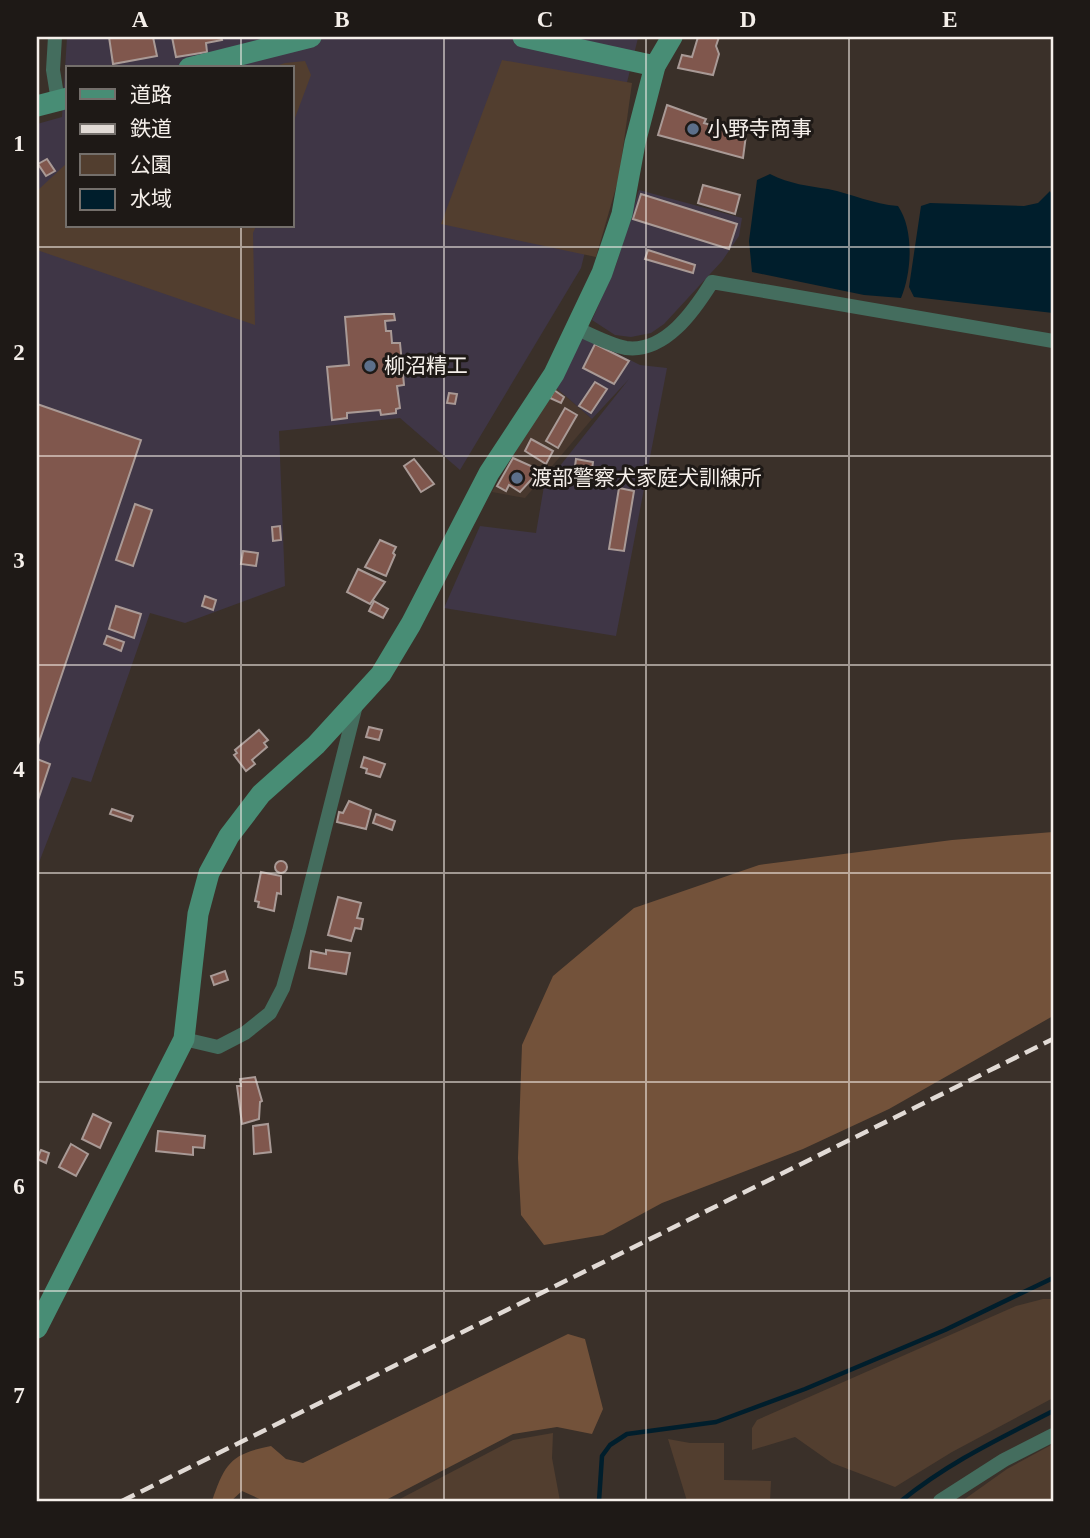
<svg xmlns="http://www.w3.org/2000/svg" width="1090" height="1538" viewBox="0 0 1090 1538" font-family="'Times New Roman','Noto Sans JP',serif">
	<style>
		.built { fill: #48382e }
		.industrial { fill: #3f3646; fill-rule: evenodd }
		.green { fill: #523e2f }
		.forest { fill: #73523a }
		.water { fill: #001e2c }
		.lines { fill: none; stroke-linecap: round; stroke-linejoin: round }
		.stream { stroke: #001e2c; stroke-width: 4.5 }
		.building { fill: #80574d; stroke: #a99a96; stroke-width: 2 }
		.street { stroke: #446d5e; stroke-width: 14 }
		.secondary { stroke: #488d75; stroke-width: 21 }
		.rail { stroke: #e1dad5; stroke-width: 4.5; stroke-dasharray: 14 7; stroke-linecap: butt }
		.grid { fill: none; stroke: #f5efea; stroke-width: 2; stroke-opacity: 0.55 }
		.service-dot { fill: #5c6f8a; stroke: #1e1916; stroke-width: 2.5 }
		.labels { text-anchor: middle; stroke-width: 6; stroke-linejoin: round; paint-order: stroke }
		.poi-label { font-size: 21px; fill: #f5efea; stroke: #1e1916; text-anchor: start }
		.neatline { fill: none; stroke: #f5efea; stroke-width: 2.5 }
		.grid-label { font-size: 23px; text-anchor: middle; font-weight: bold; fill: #f5efea }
	</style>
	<rect width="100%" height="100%" fill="#3a3029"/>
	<path class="built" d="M 554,386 L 592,419 L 525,498 L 492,492 Z"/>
	<g class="industrial">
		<path d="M 67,37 L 638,38 L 581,268 L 460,470 L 400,418 L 279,431 L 285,586 L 185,623 L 150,613 L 91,782 L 72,777 L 38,865 L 37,124 L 62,117 ZM 68,68 L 292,68 L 292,226 L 68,226 Z"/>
		<path d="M 639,190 L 742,218 L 739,236 L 722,261 L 664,324 L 651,333 L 631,337 L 615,335 L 592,320 L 616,265 Z"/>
		<path d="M 582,336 L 640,365 L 667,368 L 616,636 L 444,608 L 480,526 L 536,533 L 544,486 L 629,379 L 592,419 L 554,386 Z"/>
	</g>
	<g class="green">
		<path d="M 502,60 L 632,83 L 619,177 L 596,257 L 441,224 Z"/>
		<path d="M 305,61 L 311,75 L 292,126 L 292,68 L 270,68 L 285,63 Z"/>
		<path d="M 68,162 L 68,226 L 256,226 L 253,233 L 255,325 L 37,250 L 37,191 Z"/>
		<path d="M 1043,1299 L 1053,1299 L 1053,1398 L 952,1452 L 895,1487 L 832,1463 L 795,1437 L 752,1450 L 752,1428 L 757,1420 L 1016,1306 Z"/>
		<path d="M 553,1433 L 552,1458 L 560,1501 L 396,1501 L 513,1440 Z"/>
		<path d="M 668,1439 L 690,1443 L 724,1443 L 724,1480 L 771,1481 L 770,1501 L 687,1501 Z"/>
		<path d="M 1053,1444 L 1053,1501 L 962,1501 L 1007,1469 Z"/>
	</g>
	<g class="forest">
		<path d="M 1053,832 L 1053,1016 L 889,1109 L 803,1149 L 662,1203 L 603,1235 L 544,1245 L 521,1215 L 518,1158 L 522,1045 L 553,976 L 634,908 L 759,865 L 952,840 Z"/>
		<path d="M 568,1334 L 585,1339 L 603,1409 L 592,1434 L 557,1427 L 513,1434 L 384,1501 L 264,1501 L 242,1491 L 231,1501 L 212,1501 C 225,1464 230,1454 271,1446 L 286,1459 L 303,1463 Z"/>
	</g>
	<g class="water">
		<path d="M 770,174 C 790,184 808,186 828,189 C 852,194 873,204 898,206 C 914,229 912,272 901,298 L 864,295 L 752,272 L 749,241 L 757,180 Z"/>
		<path d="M 1050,191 L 1053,197 L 1053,313 L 914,297 L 909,287 L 921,206 L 930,203 L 1024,206 L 1038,203 Z"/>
	</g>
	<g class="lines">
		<g class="stream">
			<path d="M 599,1501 L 602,1456 L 610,1445 L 627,1434 L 716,1422 L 805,1389 L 945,1330 L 1053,1278"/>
			<path d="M 901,1501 C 951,1461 997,1440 1053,1411"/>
		</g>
	</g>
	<g class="building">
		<path d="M 109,37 L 153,37 L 157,56 L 113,64 Z"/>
		<path d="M 172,37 L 221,37 L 222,40 L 206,43 L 207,52 L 176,57 Z"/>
		<path d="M 698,37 L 719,37 L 716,46 L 719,54 L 713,75 L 678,68 L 682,55 L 692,57 Z"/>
		<path d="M 667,105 L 706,119 L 704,123 L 746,135 L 743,158 L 658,135 Z"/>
		<path d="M 47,159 L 55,171 L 46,176 L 38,164 Z"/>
		<path d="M 703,185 L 740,195 L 735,214 L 698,203 Z"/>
		<path d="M 641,194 L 737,224 L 729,249 L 633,219 Z"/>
		<path d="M 648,250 L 695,265 L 693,273 L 645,259 Z"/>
		<path d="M 384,314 L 394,314 L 395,320 L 385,321 L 386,331 L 391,331 L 392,343 L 400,343 L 404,385 L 397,386 L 400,408 L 396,409 L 396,413 L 381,415 L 380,410 L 347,413 L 347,418 L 332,420 L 327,367 L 349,365 L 345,317 Z"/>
		<path d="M 595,344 L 629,361 L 614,384 L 583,368 Z"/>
		<path d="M 595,382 L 607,389 L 591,413 L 579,406 Z"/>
		<path d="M 554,390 L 564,397 L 561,403 L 550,398 Z"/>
		<path d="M 449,393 L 457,394 L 455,404 L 447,403 Z"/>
		<path d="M 37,404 L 141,440 L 37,748 Z"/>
		<path d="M 565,408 L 577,415 L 558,448 L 546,441 Z"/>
		<path d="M 531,439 L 553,451 L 546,464 L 525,451 Z"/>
		<path d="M 513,458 L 540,470 L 520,492 L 509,485 L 506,491 L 497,486 Z"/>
		<path d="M 414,459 L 434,484 L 421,492 L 404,466 Z"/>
		<path d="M 576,459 L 593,462 L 590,484 L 573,481 Z"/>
		<path d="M 619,488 L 634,491 L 624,551 L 609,549 Z"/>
		<path d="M 135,504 L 152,510 L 133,566 L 116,560 Z"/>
		<path d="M 280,526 L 281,540 L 273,541 L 272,527 Z"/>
		<path d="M 380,540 L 396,547 L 393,553 L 395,555 L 386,576 L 365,567 Z"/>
		<path d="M 243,551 L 258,553 L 256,566 L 241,564 Z"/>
		<path d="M 358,569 L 385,582 L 370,604 L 347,592 Z"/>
		<path d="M 205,596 L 216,600 L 213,610 L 202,606 Z"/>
		<path d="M 374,601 L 388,609 L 383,618 L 369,611 Z"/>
		<path d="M 116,606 L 141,614 L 134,638 L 109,629 Z"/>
		<path d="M 107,636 L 124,642 L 121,651 L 104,644 Z"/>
		<path d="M 369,727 L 382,730 L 379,740 L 366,737 Z"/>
		<path d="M 259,730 L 268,740 L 264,743 L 267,747 L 252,760 L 255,764 L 246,771 L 234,755 L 237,753 L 235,750 Z"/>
		<path d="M 364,757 L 385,764 L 380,777 L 366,773 L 367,769 L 361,767 Z"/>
		<path d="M 37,759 L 50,764 L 37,803 Z"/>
		<path d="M 349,801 L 371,810 L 366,829 L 337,822 L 339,812 L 343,813 Z"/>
		<path d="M 112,809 L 133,816 L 131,821 L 110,814 Z"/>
		<path d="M 376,814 L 395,821 L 392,830 L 373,823 Z"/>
		<circle cx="281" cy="867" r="6"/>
		<path d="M 261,872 L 281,876 L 281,894 L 277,893 L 274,911 L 258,907 L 259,902 L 255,901 Z"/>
		<path d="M 338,897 L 361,903 L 357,918 L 363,919 L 361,929 L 355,928 L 351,941 L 328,935 Z"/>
		<path d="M 326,950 L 350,953 L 346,974 L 309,968 L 311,951 L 326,954 Z"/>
		<path d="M 225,971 L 228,980 L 214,985 L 211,976 Z"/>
		<path d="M 255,1077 L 262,1101 L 260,1102 L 259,1119 L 242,1124 L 237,1086 L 241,1086 L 240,1079 Z"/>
		<path d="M 93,1114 L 111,1123 L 100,1148 L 82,1139 Z"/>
		<path d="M 268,1124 L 271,1152 L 254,1154 L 253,1126 Z"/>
		<path d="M 158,1131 L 205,1136 L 204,1148 L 193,1147 L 193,1155 L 156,1151 Z"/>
		<path d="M 71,1144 L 88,1154 L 76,1176 L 59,1167 Z"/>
		<path d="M 41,1150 L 49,1153 L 46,1163 L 37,1159 Z"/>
	</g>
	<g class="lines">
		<g class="street">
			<path d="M 55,37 L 53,70 L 58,101"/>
			<path d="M 576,328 C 591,335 610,345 626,348 C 665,353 694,311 712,282 L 1053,341"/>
			<path d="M 184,1039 L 218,1047 L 245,1033 L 270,1013 L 283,988 L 299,931 L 356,705"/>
			<path d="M 940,1501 L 1004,1460 L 1053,1435"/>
		</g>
		<g class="secondary">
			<path d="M 523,37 L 655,66"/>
			<path d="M 189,68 L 311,37"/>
			<path d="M 37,106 L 68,98"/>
			<path d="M 37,1328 L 184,1039 L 198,914 L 209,873 L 229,836 L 261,794 L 316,745 L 381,674 L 411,624 L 489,473 L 554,374 L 602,273 L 622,214 L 635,143 L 655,66 L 672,37"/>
		</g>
		<path class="rail" d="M 122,1501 L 1053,1039"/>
	</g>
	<path class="grid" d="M 241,37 L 241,68M 444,37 L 444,1501M 646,37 L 646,1501M 849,37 L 849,1501M 241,226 L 241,1501M 37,247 L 1053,247M 37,456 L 1053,456M 37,665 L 1053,665M 37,873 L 1053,873M 37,1082 L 1053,1082M 37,1291 L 1053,1291"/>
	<g class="service-dot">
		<circle cx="693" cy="129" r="7"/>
		<circle cx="370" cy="366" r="7"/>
		<circle cx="517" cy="478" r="7"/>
	</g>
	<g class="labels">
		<g class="poi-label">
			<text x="707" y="136">小野寺商事</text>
			<text x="384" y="373">柳沼精工</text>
			<text x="531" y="485">渡部警察犬家庭犬訓練所</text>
		</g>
	</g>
	<rect width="1090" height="1538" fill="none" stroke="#1e1916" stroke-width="77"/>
	<rect x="66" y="66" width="228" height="161" fill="#1e1916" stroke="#746f6b" stroke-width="2"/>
	<rect x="80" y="89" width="35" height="10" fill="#488d75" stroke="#746f6b" stroke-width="2"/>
	<text x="130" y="102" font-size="21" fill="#f5efea">道路</text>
	<rect x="80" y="124" width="35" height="10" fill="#e1dad5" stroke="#746f6b" stroke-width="2"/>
	<text x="130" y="136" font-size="21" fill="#f5efea">鉄道</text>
	<rect x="80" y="154" width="35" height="21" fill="#523e2f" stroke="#746f6b" stroke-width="2"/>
	<text x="130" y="172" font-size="21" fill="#f5efea">公園</text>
	<rect x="80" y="189" width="35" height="21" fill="#001e2c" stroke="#746f6b" stroke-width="2"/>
	<text x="130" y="206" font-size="21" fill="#f5efea">水域</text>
	<rect x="38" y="38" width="1014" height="1462" class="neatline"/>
	<g class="grid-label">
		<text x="140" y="27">A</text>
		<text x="342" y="27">B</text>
		<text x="545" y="27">C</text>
		<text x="748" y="27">D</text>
		<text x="950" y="27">E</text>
		<text x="19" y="151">1</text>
		<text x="19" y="360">2</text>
		<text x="19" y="568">3</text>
		<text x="19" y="777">4</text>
		<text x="19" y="986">5</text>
		<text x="19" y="1194">6</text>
		<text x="19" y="1403">7</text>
	</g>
</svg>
